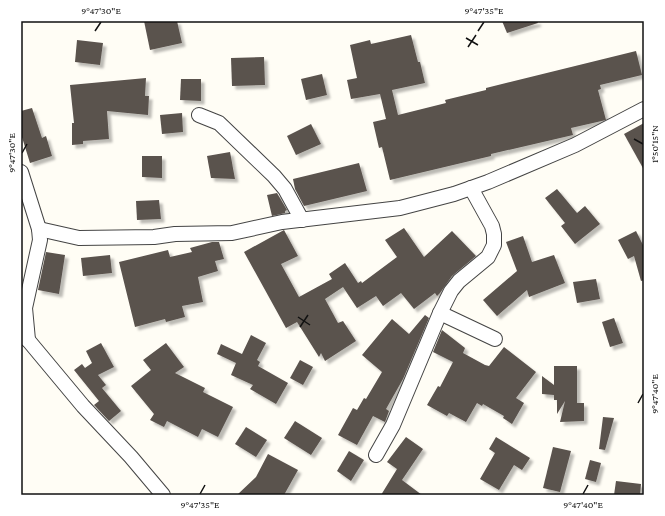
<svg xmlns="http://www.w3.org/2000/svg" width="665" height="516" viewBox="0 0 665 516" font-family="'Crimson Pro',serif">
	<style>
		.building { fill: #5a524d; filter: url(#shadow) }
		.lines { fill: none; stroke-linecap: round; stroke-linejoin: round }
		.street-casing { stroke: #444; stroke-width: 16 }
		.street { stroke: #fff; stroke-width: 14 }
		.ticks { fill: none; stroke: #111; stroke-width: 1.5 }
		.neatline { fill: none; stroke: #111; stroke-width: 1.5 }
		.ticks-label { font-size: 10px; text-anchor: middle; fill: #111 }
	</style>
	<defs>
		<filter id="shadow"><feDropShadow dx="3.5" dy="3.5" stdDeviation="1" flood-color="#0004"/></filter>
	</defs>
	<rect width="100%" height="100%" fill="#fffdf5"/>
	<g class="building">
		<path d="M 144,21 L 177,21 L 182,43 L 150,50 Z"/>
		<path d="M 502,21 L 537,21 L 538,23 L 507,33 Z"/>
		<path d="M 411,35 L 418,62 L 420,62 L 425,83 L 392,90 L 398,115 L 446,103 L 445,100 L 486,90 L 486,88 L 636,51 L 642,75 L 600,85 L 601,89 L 598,90 L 606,120 L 571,128 L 573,135 L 491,154 L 491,156 L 390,180 L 382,147 L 379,148 L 373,122 L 386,119 L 380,94 L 351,99 L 347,80 L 357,78 L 350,45 L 370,40 L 371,44 Z"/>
		<path d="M 77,40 L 103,43 L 100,65 L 75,62 Z"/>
		<path d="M 264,57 L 265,85 L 232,86 L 231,58 Z"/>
		<path d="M 322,74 L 327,95 L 306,100 L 301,79 Z"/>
		<path d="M 146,78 L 145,96 L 149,96 L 148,115 L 107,111 L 109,139 L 83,141 L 83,144 L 72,145 L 72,123 L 74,123 L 70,85 Z"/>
		<path d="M 181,79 L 201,79 L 201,101 L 180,100 Z"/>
		<path d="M 32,108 L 42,138 L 46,136 L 52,156 L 30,163 L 21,134 L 21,111 Z"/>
		<path d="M 182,113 L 183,132 L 162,134 L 160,115 Z"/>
		<path d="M 644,123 L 644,170 L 624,134 Z"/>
		<path d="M 311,124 L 321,144 L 296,155 L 287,136 Z"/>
		<path d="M 230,152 L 235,179 L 211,178 L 207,156 Z"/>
		<path d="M 142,156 L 162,156 L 162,178 L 142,177 Z"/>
		<path d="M 359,163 L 367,191 L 304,206 L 295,189 L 293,179 Z"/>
		<path d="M 557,189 L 577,213 L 585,206 L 600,224 L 575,244 L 561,226 L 565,223 L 545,198 Z"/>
		<path d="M 277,193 L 287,210 L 285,211 L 285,213 L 272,216 L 267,195 Z"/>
		<path d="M 159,200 L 161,219 L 137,220 L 136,201 Z"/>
		<path d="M 404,228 L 424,257 L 452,231 L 476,256 L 452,276 L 440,293 L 437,296 L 435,293 L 414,309 L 401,293 L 383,306 L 376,296 L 357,308 L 343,287 L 325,299 L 338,323 L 343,321 L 356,341 L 325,361 L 321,353 L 319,357 L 297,322 L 286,328 L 244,252 L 284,230 L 298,256 L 281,264 L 299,297 L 332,279 L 329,274 L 345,263 L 358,283 L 361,281 L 362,283 L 397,257 L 385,240 Z"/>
		<path d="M 636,231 L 644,247 L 644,280 L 641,281 L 634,256 L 628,259 L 618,240 Z"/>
		<path d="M 523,236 L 532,262 L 554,255 L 565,283 L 529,297 L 527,290 L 497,316 L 483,300 L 517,271 L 506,242 Z"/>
		<path d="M 212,242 L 219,242 L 224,259 L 215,261 L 218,271 L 198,277 L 203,302 L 182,306 L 185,317 L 166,322 L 165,319 L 135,327 L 119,262 L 168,250 L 170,257 L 192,252 L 190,248 Z"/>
		<path d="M 46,252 L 65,255 L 59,294 L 38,290 Z"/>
		<path d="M 110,255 L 112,273 L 83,276 L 81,258 Z"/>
		<path d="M 596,279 L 600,299 L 577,303 L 573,282 Z"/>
		<path d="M 425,315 L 429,318 L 403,379 L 386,409 L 389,411 L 385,422 L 373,416 L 357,445 L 338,435 L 353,408 L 357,410 L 364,398 L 366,399 L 382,372 L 362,355 L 392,319 L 409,334 Z"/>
		<path d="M 614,318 L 623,343 L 610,347 L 602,322 Z"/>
		<path d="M 442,330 L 465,348 L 463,353 L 485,365 L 489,366 L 504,347 L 536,372 L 516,398 L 524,403 L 512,424 L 503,418 L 504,416 L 483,404 L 482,406 L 477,403 L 466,422 L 449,413 L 447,416 L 427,405 L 438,386 L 440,387 L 453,362 L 433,352 Z"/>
		<path d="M 251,335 L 266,343 L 257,360 L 260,362 L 258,366 L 288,383 L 276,404 L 250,389 L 253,385 L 231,375 L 236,363 L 217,354 L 221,344 L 242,354 Z"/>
		<path d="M 101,343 L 114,367 L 98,375 L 106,385 L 102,388 L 121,411 L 109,421 L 94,405 L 99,401 L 74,370 L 82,364 L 85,368 L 92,363 L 86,351 Z"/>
		<path d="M 166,343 L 184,367 L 175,373 L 205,388 L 203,392 L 233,407 L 218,437 L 202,429 L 198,437 L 167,421 L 164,427 L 150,420 L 154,414 L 131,386 L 151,370 L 143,360 Z"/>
		<path d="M 300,360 L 313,367 L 303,385 L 290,378 Z"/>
		<path d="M 554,366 L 577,366 L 577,403 L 584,403 L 584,421 L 560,422 L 565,401 L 557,414 L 557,400 L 554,400 L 554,395 L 542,394 L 542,376 L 554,385 Z"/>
		<path d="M 603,417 L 614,418 L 605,450 L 599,449 Z"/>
		<path d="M 295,421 L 322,438 L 311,455 L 284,438 Z"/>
		<path d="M 246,427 L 267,440 L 256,457 L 235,444 Z"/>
		<path d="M 406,437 L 423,449 L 402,480 L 422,495 L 381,495 L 397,469 L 387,462 Z"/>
		<path d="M 496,437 L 530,458 L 522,470 L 514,465 L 499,490 L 480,479 L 495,453 L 489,449 Z"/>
		<path d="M 553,447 L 571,451 L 560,492 L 543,488 Z"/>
		<path d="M 349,451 L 364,460 L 351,481 L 337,471 Z"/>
		<path d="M 268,454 L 298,470 L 284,495 L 237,495 L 256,477 Z"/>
		<path d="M 590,460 L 601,463 L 596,482 L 585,479 Z"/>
		<path d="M 616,481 L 641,484 L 640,495 L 614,495 Z"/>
	</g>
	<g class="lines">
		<g class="street-casing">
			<g id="street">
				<path d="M 199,115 L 219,123 L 274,176 L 285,189 L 302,220"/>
				<path d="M 21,172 L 39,229 L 40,240 L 25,308 L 28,340"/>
				<path d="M 39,229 L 79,238 L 154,237 L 175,234 L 232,233 L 282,222 L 400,208 L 454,194 L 488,182 L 575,145 L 644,109"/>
				<path d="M 440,313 L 495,339"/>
				<path d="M 21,335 L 28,340 L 83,406 L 131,457 L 163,495"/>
				<path d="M 376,455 L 393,425 L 440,313 L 451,291 L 459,281 L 488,257 L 494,245 L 494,234 L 492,226 L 471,188"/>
			</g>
		</g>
		<use href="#street" class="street"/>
	</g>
	<path class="ticks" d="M 95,31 L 101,22M 478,31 L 484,22M 466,38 L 478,45M 468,47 L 476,35M 634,139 L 643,144M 22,153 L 27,144M 298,317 L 310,325M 300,327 L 308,315M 638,403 L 643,394M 200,494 L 205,485M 583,494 L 588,485"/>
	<rect width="665" height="516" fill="none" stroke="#ffffff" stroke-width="44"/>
	<rect x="22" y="22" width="621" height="472" class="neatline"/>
	<g class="ticks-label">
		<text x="101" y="14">9°47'30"E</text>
		<text x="484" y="14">9°47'35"E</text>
		<text transform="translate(654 144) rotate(-90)" y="4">1°50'15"N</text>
		<text transform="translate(11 153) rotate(-90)" y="4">9°47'30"E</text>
		<text transform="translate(654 394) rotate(-90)" y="4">9°47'40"E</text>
		<text x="200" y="508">9°47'35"E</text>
		<text x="583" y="508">9°47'40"E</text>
	</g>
</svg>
